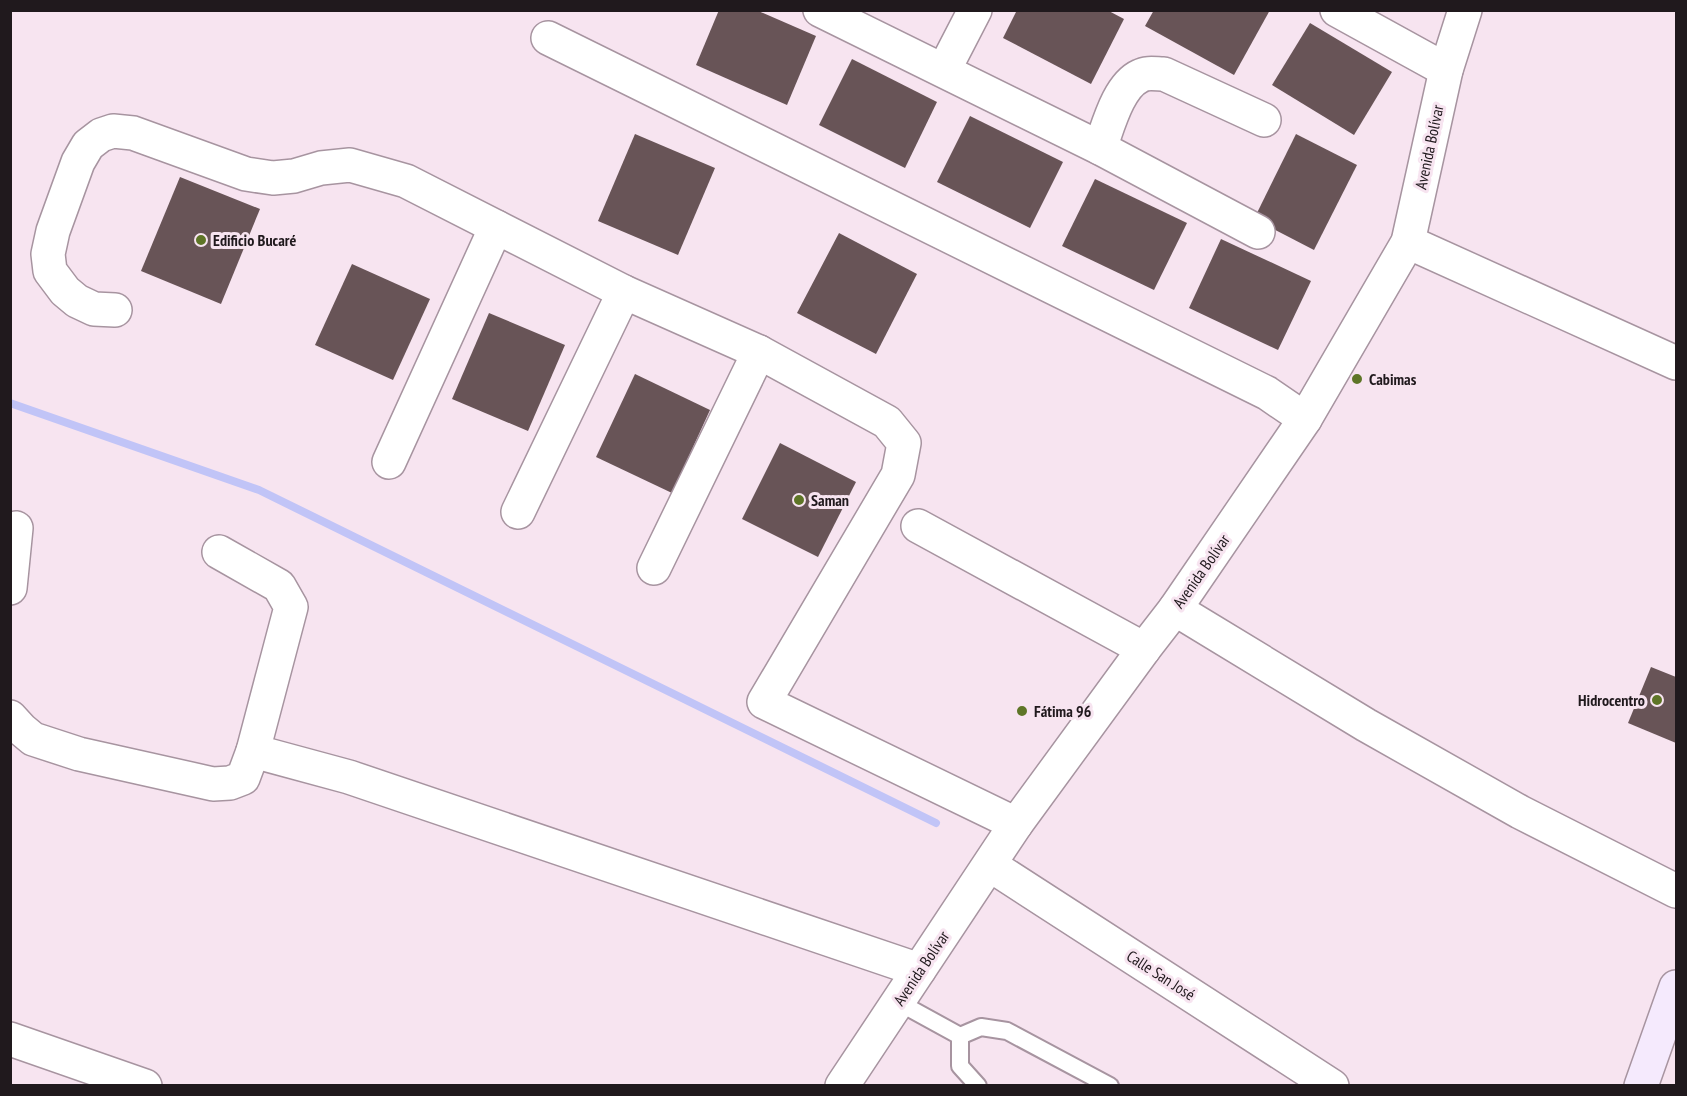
<svg xmlns="http://www.w3.org/2000/svg" width="1687" height="1096" viewBox="0 0 1687 1096" font-family="'PT Sans Narrow',sans-serif">
	<style>
		.lines { fill: none; stroke-linecap: round; stroke-linejoin: round }
		.stream { stroke: #c1c4f7; stroke-width: 8 }
		.building { fill: #685457 }
		.service-casing { stroke: #a794a0; stroke-width: 20 }
		.minor-casing { stroke: #a794a0; stroke-width: 36 }
		.secondary-casing { stroke: #a794a0; stroke-width: 36 }
		.service { stroke: #fff; stroke-width: 16 }
		.minor { stroke: #fff; stroke-width: 33 }
		.secondary { stroke: #f5eafd; stroke-width: 33 }
		.poi-dot { fill: #5e7527; stroke: #f7e4f0; stroke-width: 2 }
		.labels { text-anchor: middle; stroke-width: 6; stroke-linejoin: round; paint-order: stroke }
		.street-label { font-size: 16px; fill: #20191d; stroke: #f7e4f0 }
		.poi-label { font-size: 16px; font-weight: bold; fill: #20191d; stroke: #f7e4f0; text-anchor: start }
	</style>
	<rect width="100%" height="100%" fill="#f7e4f0"/>
	<g class="lines">
		<path class="stream" d="M 10,403 L 259,490 L 936,823"/>
	</g>
	<g class="building">
		<path d="M 719,10 L 756,10 L 816,36 L 787,105 L 696,65 Z"/>
		<path d="M 1017,10 L 1107,10 L 1124,19 L 1091,84 L 1003,38 Z"/>
		<path d="M 1154,10 L 1270,10 L 1234,75 L 1145,26 Z"/>
		<path d="M 1310,23 L 1392,72 L 1354,135 L 1272,85 Z"/>
		<path d="M 852,59 L 937,102 L 905,168 L 819,125 Z"/>
		<path d="M 970,116 L 1063,162 L 1030,228 L 937,182 Z"/>
		<path d="M 635,134 L 715,168 L 678,255 L 598,221 Z"/>
		<path d="M 1296,134 L 1357,165 L 1314,250 L 1254,219 Z"/>
		<path d="M 180,177 L 260,209 L 221,304 L 141,271 Z"/>
		<path d="M 1095,179 L 1187,223 L 1154,290 L 1062,246 Z"/>
		<path d="M 839,233 L 917,274 L 876,354 L 797,313 Z"/>
		<path d="M 1221,239 L 1311,281 L 1278,350 L 1189,308 Z"/>
		<path d="M 352,264 L 430,299 L 393,380 L 315,345 Z"/>
		<path d="M 489,313 L 565,345 L 528,431 L 452,399 Z"/>
		<path d="M 635,374 L 710,410 L 672,493 L 596,457 Z"/>
		<path d="M 780,443 L 856,482 L 818,557 L 742,519 Z"/>
		<path d="M 1651,667 L 1676,677 L 1676,743 L 1628,723 Z"/>
	</g>
	<g class="lines">
		<g class="service-casing">
			<g id="service">
				<path d="M 898,1002 L 960,1036"/>
				<path d="M 960,1036 L 981,1027 L 1007,1031 L 1110,1086"/>
				<path d="M 960,1036 L 960,1066 L 978,1086"/>
			</g>
		</g>
		<g class="minor-casing">
			<g id="minor">
				<path d="M 820,10 L 1100,148 L 1258,232"/>
				<path d="M 1337,10 L 1446,70"/>
				<path d="M 548,38 L 1267,393 L 1305,419"/>
				<path d="M 944,70 L 975,10"/>
				<path d="M 1100,148 C 1108,127 1118,86 1140,76 C 1147,72 1156,74 1164,74 L 1264,120"/>
				<path d="M 1408,242 L 1676,363"/>
				<path d="M 115,310 L 94,309 L 77,301 L 65,291 L 50,271 L 48,254 L 53,231 L 78,162 L 88,145 L 101,135 L 113,131 L 133,133 L 246,174 L 273,178 L 294,176 L 321,168 L 350,165 L 406,181 L 624,292 L 759,352 L 887,422 L 904,443 L 898,475 L 764,702 L 1016,824"/>
				<path d="M 389,462 L 496,227"/>
				<path d="M 518,512 L 624,292"/>
				<path d="M 918,526 L 1144,649"/>
				<path d="M 654,568 L 759,352"/>
				<path d="M 10,588 L 16,528"/>
				<path d="M 1175,609 L 1366,725 L 1520,812 L 1676,891"/>
				<path d="M 10,717 L 21,729 L 33,739 L 79,754 L 213,784 L 230,783 L 243,778 L 253,751 L 291,607 L 279,586 L 219,552"/>
				<path d="M 253,751 L 349,777 L 919,970"/>
				<path d="M 990,865 L 1332,1086"/>
				<path d="M 10,1039 L 145,1086"/>
				<path d="M 842,1086 L 1016,824 L 1144,649 L 1175,609 L 1305,419 L 1408,242 L 1446,70 L 1465,10"/>
			</g>
		</g>
		<g class="secondary-casing">
			<path id="secondary" d="M 1641,1086 L 1676,987"/>
		</g>
		<use href="#service" class="service"/>
		<use href="#minor" class="minor"/>
		<use href="#secondary" class="secondary"/>
	</g>
	<g class="poi-dot">
		<circle cx="201" cy="240" r="6"/>
		<circle cx="1357" cy="379" r="6"/>
		<circle cx="799" cy="500" r="6"/>
		<circle cx="1657" cy="700" r="6"/>
		<circle cx="1022" cy="711" r="6"/>
	</g>
	<g class="labels">
		<g class="street-label">
			<text transform="translate(1429 147) rotate(-78)" y="6">Avenida Bolívar</text>
			<text transform="translate(1201 571) rotate(-55)" y="6">Avenida Bolívar</text>
			<text transform="translate(921 968) rotate(-56)" y="6">Avenida Bolívar</text>
			<text transform="translate(1161 975) rotate(33)" y="6">Calle San José</text>
		</g>
		<g class="poi-label">
			<text x="213" y="246">Edificio Bucaré</text>
			<text x="1369" y="385">Cabimas</text>
			<text x="811" y="506">Saman</text>
			<text x="1645" y="706" text-anchor="end">Hidrocentro</text>
			<text x="1034" y="717">Fátima 96</text>
		</g>
	</g>
	<rect width="1687" height="1096" fill="none" stroke="#20191d" stroke-width="24"/>
</svg>
